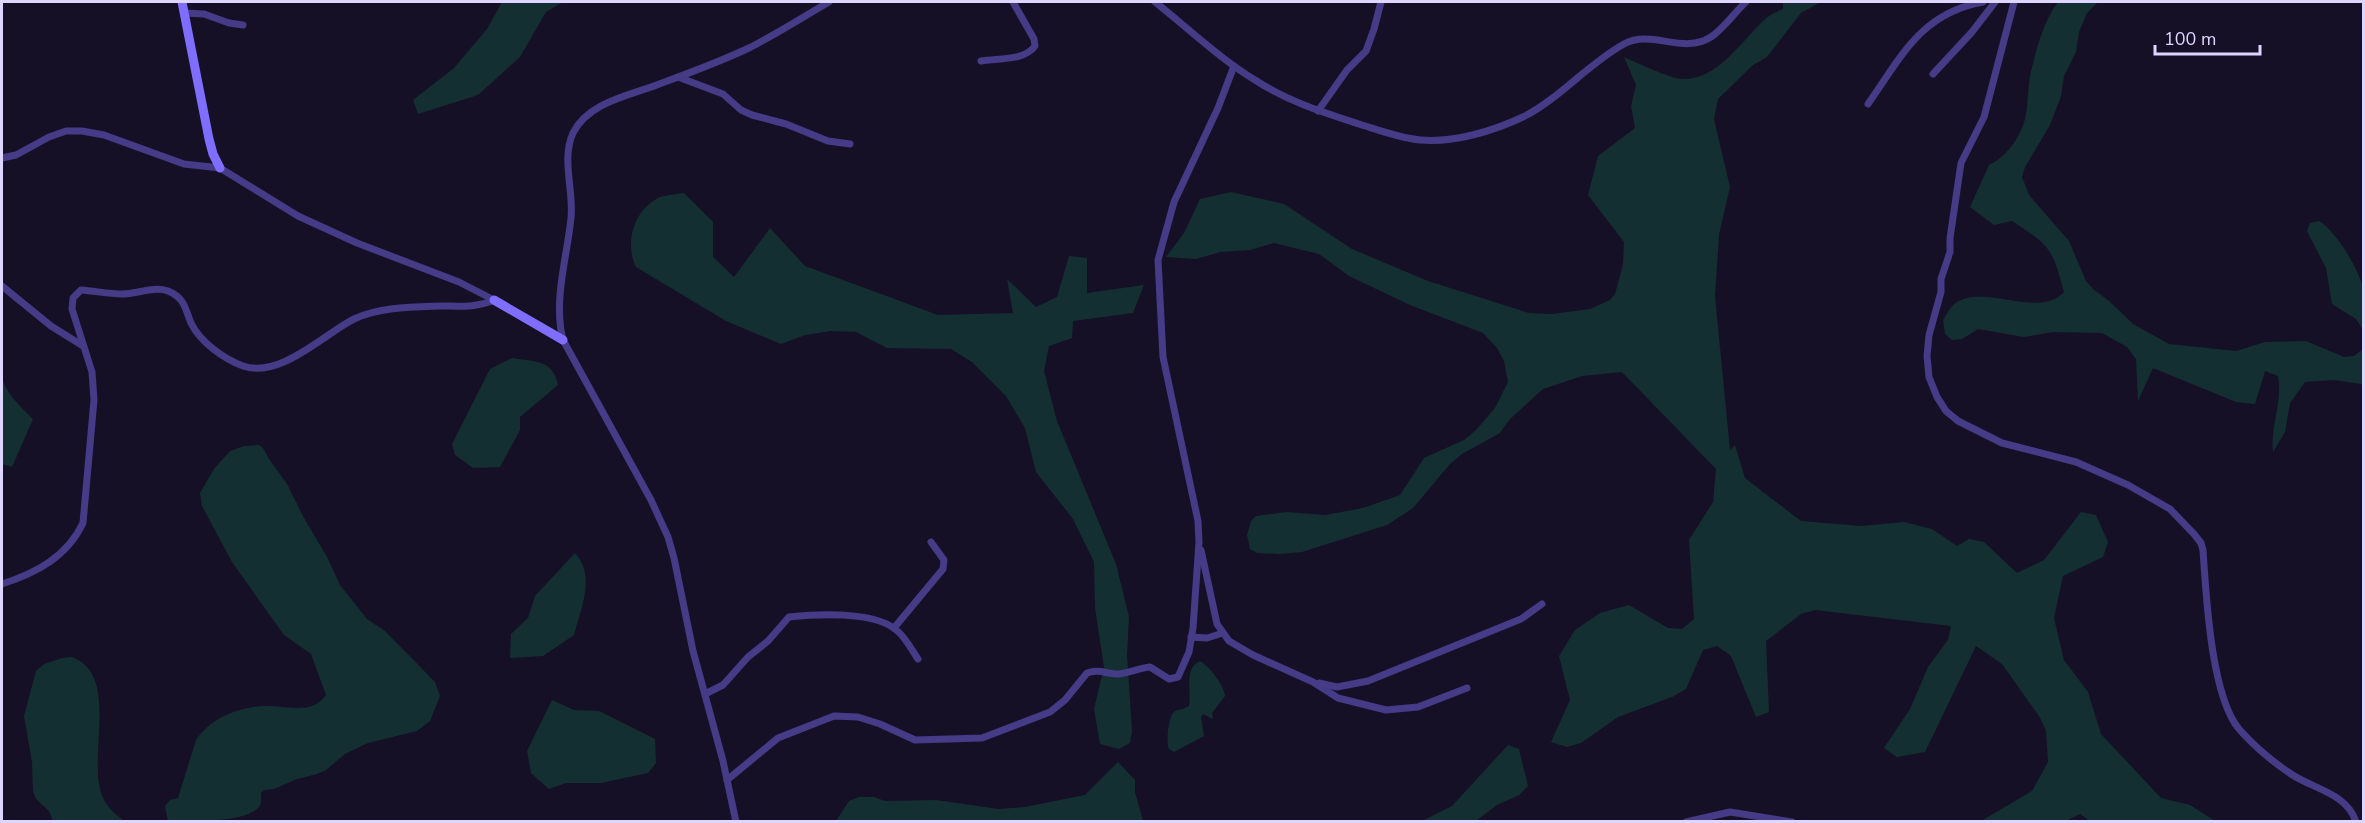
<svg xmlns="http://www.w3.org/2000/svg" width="2365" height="823" viewBox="0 0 2365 823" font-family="'Nunito Sans',sans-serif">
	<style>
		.green { fill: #132f31 }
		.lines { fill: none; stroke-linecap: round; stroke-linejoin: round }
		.street { stroke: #453b86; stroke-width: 7 }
		.secondary { stroke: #7f6efe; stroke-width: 9 }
	</style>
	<rect width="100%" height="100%" fill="#161027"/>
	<g class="green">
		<path d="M 502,2 L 563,2 L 546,12 L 520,57 L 478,95 L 418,114 L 413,100 L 454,68 L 487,29 Z"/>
		<path d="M 1783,2 L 1821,2 L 1801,13 L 1767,57 L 1753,65 L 1718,99 L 1714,119 L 1730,187 L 1719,235 L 1715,296 L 1730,450 L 1735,445 L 1745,478 L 1801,521 L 1861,526 L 1904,522 L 1932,529 L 1957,546 L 1969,539 L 1984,542 L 2017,573 L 2044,560 L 2081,512 L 2096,515 L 2108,542 L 2103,557 L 2063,576 L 2054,618 L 2064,660 L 2088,692 L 2101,734 L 2161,798 L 2190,805 L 2215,821 L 2090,821 L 2080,814 L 2066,821 L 1981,821 L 2032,791 L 2048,762 L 2046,730 L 2039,716 L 2002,664 L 1976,646 L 1925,752 L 1897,757 L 1884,748 L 1910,709 L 1928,667 L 1948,640 L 1951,626 L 1815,610 L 1801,614 L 1766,641 L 1769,712 L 1756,717 L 1731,656 L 1717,646 L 1703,650 L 1686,689 L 1672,697 L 1618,717 L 1581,743 L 1567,747 L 1551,742 L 1570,700 L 1559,656 L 1575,630 L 1600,613 L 1629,605 L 1668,628 L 1682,629 L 1694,619 L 1689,540 L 1713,502 L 1716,469 L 1622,372 L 1582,376 L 1543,389 L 1510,419 L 1500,433 L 1462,454 L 1450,464 L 1413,508 L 1387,525 L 1302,552 L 1280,554 L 1257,553 L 1250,549 L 1247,535 L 1251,521 L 1256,516 L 1286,512 L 1325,515 L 1363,508 L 1400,495 L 1424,458 L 1464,440 L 1476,430 L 1495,408 L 1508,382 L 1504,361 L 1497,348 L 1483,333 L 1410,305 L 1349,276 L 1319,254 L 1274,243 L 1250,250 L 1220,252 L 1196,259 L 1166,257 L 1184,233 L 1200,199 L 1231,192 L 1284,204 L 1352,249 L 1428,281 L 1529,313 L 1552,314 L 1590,309 L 1610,300 L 1615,294 L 1623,265 L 1624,242 L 1588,195 L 1598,156 L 1635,128 L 1631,106 L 1636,85 L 1624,57 C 1640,64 1656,72 1672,77 C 1711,89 1739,44 1763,21 C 1768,16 1776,12 1783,9 Z"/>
		<path d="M 2058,2 L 2098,2 L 2087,13 L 2079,32 L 2076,52 L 2064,76 L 2061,96 L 2050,125 L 2025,167 L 2022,177 L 2029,195 L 2069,241 L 2086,281 L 2093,289 L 2109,301 L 2133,324 L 2169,344 L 2236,351 L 2265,342 L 2306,341 L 2344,357 L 2354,356 L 2363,349 L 2363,387 L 2361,384 L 2333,380 L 2305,382 L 2290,403 L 2285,432 L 2273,452 C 2270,426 2283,402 2278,376 L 2265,371 L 2255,404 L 2236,402 L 2153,368 L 2138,401 L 2136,359 L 2127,347 L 2102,333 L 2053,332 L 2024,337 L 1978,329 L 1962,339 L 1952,340 L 1945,334 L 1943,320 C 1946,315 1950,308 1954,304 C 1984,282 2039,320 2064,292 C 2052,247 2050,246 2012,221 L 1994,225 L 1970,207 L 1989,165 C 2007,157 2023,134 2026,114 C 2028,101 2028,88 2030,76 C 2036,50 2042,24 2058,2 Z"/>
		<path d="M 684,193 L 713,222 L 713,257 L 734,277 L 770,228 L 805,266 L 938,315 L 1013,313 L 1007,279 L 1036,307 L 1057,297 L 1069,256 L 1087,258 L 1087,293 L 1144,285 L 1133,313 L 1073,321 L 1072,338 L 1049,346 L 1044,371 L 1057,421 L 1116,564 L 1129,617 L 1127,655 L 1132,731 L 1130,743 L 1119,749 L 1100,744 L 1094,709 L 1104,667 L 1095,608 L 1094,562 L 1073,519 L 1036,472 L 1025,428 L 1006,396 L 972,362 L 951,349 L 887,348 L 856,332 L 831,331 L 805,335 L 781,344 L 726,321 L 636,267 C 624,243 634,209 660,197 C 667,195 677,194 684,193 Z"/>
		<path d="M 2319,221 C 2335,230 2358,268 2363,287 C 2365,299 2364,317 2363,330 L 2356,319 L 2332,304 L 2326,268 L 2307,231 L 2310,223 Z"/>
		<path d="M 512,358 C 535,362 553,359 558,385 L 520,417 L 520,430 L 500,467 L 473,468 L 455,455 L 452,444 L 490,369 Z"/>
		<path d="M 2,376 C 4,392 22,408 33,419 L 12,467 L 2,464 Z"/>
		<path d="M 259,445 L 263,448 L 269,459 L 287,484 L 304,518 L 327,557 L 340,585 L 367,619 L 385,631 L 435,682 L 440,696 L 430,721 L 417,731 L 368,743 L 345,754 L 326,770 L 317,774 L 297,779 L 274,789 L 264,790 L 261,793 C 261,798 262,803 259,807 C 245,823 190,822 168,821 L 165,806 L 170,800 L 178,798 L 196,740 C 211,717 240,707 265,706 C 287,705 311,716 326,695 L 311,654 L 284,635 L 232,562 L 202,506 L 200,493 L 214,469 L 230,451 L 244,446 Z"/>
		<path d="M 575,553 C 596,576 581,608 574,635 L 543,656 L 510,658 L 511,634 L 528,618 L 535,596 Z"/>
		<path d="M 72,657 C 123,676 83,765 105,802 C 109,809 118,816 124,821 L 53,821 L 49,811 L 36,799 L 33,791 L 32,762 L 24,716 L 36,671 L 44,664 L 62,658 Z"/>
		<path d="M 1200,661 C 1209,666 1224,685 1225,696 L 1212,713 L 1213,719 L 1203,714 L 1201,717 L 1204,736 L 1174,752 L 1169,749 C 1166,742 1168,716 1175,711 C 1180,709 1185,709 1189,706 C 1192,691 1183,669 1200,661 Z"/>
		<path d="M 552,700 L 574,710 L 599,711 L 655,739 L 656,763 L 648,773 L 601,783 L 566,783 L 549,789 L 531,773 L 527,751 Z"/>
		<path d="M 1508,745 L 1519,749 L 1528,786 L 1519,795 L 1497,805 L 1476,821 L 1422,821 L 1452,806 Z"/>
		<path d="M 1118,762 L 1135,780 L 1135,792 L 1143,821 L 836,821 L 849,801 L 859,797 L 874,797 L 885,801 L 936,800 L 999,809 L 1025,807 L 1085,795 Z"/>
	</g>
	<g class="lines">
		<g class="street">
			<path d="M 1155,2 C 1188,28 1219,58 1255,80 C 1287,101 1322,112 1359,124 C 1378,130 1399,138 1420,140 C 1454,143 1494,131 1525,116 C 1561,97 1588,64 1624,44 C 1652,29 1683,55 1711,37 C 1724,28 1735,12 1746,2"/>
			<path d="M 2014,2 L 1984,117 L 1961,163 L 1950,238 L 1950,252 L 1941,279 L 1941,292 L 1929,335 L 1927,356 L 1929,377 L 1937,397 L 1946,411 L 1958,421 L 2002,443 L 2076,462 L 2128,485 L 2170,509 L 2194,534 L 2201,543 L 2203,550 C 2206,594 2211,696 2239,729 C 2254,746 2273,762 2291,774 C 2313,789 2347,793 2356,822"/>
			<path d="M 184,13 L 204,14 L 229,23 L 243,25"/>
			<path d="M 981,61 C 999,58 1024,61 1035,46 L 1034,39 L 1013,2"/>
			<path d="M 1933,74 L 1972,32 L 1995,2"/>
			<path d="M 678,77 L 723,94 L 741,110 L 752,115 L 786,124 L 828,141 L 850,144"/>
			<path d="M 1868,104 C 1901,57 1921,13 1983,2"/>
			<path d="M 1318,111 L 1347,70 L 1366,51 L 1374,29 L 1381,2"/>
			<path d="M 2,158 L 16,155 L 49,137 L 66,131 L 82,131 L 104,135 L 184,164 L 220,168 L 298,216 L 357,243 L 459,282 L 494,300"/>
			<path d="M 2,286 L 51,326 L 83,346"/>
			<path d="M 1201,550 L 1217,624 L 1229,641 L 1253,655 L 1313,682 L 1338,698 L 1386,710 L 1418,707 L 1467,688"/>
			<path d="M 2,584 C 36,573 67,557 83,523 L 94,400 L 92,372 L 72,309 L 73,298 L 81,290 C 95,291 109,294 122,294 C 137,294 153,286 168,291 C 185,298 185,309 191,323 C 200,342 224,359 243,366 C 280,379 324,334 354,319 C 380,307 412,307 440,306 C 459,306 476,308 494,300"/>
			<path d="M 894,628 L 943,569 L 944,560 L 931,542"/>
			<path d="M 1191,637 L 1207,638 L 1223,633"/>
			<path d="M 1319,683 L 1337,687 L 1368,681 L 1521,619 L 1542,604"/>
			<path d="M 705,694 L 723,685 L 748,657 L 768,641 L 789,617 C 817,614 872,611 895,629 C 905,636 911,649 918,659"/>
			<path d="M 727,780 L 778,738 L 834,716 L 858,717 L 880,724 L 915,740 L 982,738 L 1050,712 L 1065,700 L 1087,673 C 1098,669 1104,673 1116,674 C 1126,674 1139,668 1150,667 L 1169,679 L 1178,677 L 1189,652 L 1193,628 L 1199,542 L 1198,521 L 1163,357 L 1158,260 L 1174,202 L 1218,108 L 1234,66"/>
			<path d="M 736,822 L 723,761 L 693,651 L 674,558 L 668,537 L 651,500 L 563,340 C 553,300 567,258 571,218 C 574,191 561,159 573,133 C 589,101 633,95 662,83 C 692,72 722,61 751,47 C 778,33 803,17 829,2"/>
			<path d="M 1686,822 L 1730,812 L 1792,822"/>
		</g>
		<g class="secondary">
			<path d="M 182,2 L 209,139 L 213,154 L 220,168"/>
			<path d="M 494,300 L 563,340"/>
		</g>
	</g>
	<rect width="2365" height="823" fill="none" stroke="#dfd6ff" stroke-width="6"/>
	<path d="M2155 45v9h105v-9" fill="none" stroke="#dfd6ff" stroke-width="3"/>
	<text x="2164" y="45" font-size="18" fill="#dfd6ff" stroke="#161027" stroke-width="4.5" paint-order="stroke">100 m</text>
</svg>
